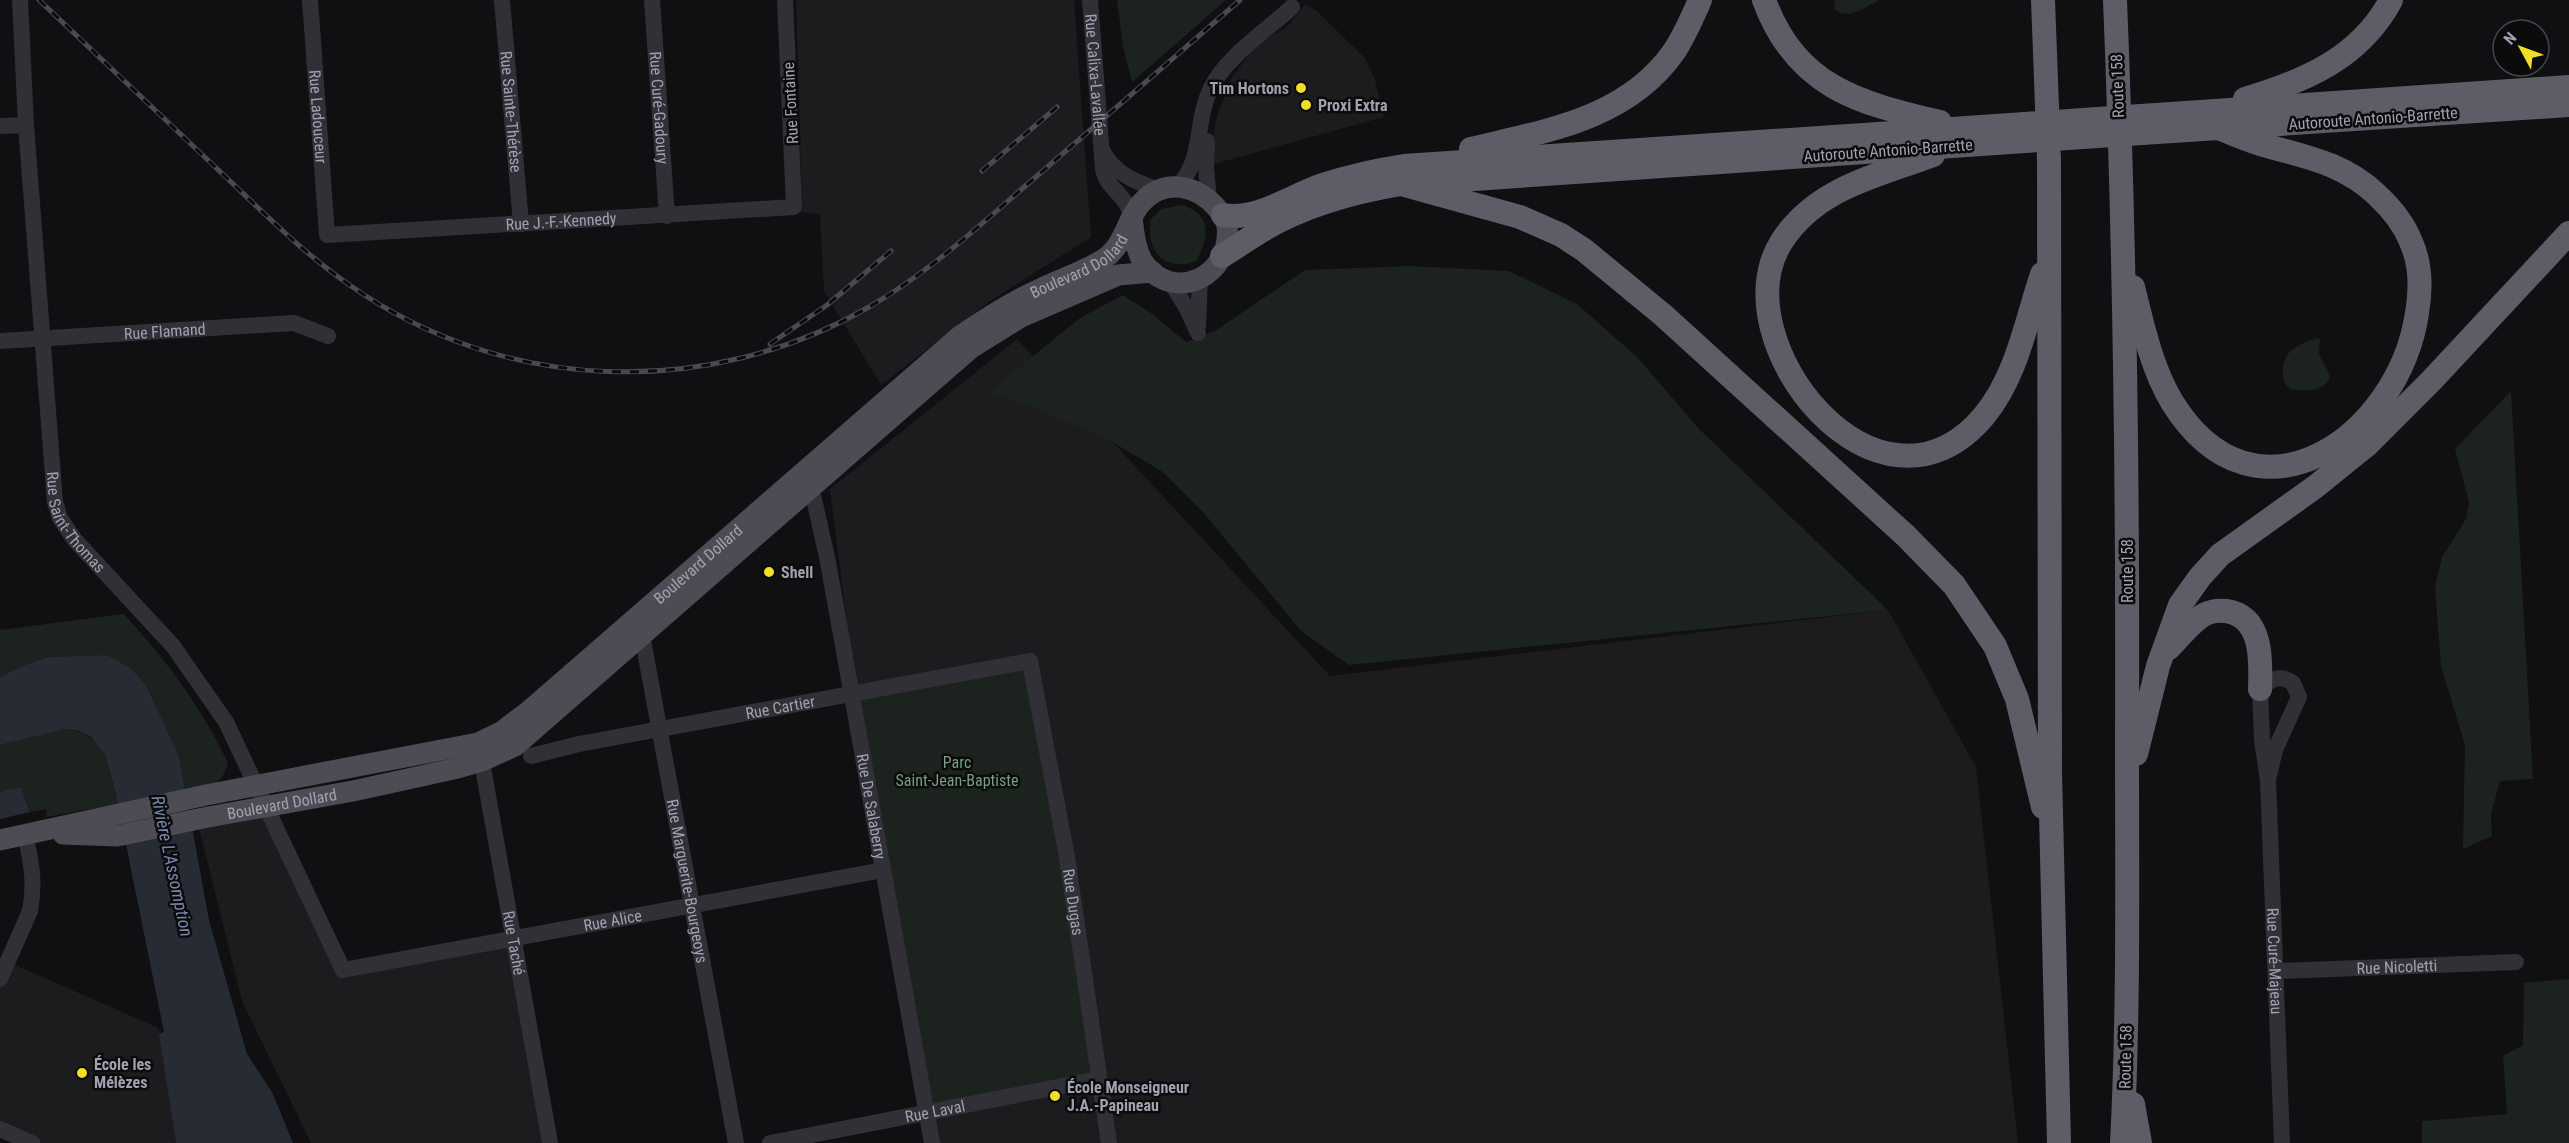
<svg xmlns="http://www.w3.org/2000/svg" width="2569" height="1143" viewBox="0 0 2569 1143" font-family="'Roboto Condensed',sans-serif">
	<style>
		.built { fill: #1c1b1e }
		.green { fill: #1c231e }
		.water { fill: #262b34 }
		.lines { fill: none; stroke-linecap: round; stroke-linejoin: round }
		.minor { stroke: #313036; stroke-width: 16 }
		.major { stroke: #4d4c55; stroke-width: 21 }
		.highway { stroke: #5c5d67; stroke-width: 24 }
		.rail-casing { stroke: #494a51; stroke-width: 5 }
		.rail { stroke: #0b0b0c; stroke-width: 3; stroke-dasharray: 9; stroke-linecap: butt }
		.highway-bridge { stroke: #5c5d67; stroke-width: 24 }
		.poi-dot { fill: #f2de26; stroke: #0b0b0c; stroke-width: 2 }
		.labels { text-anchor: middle; stroke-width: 5; stroke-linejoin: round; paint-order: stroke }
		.street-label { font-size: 16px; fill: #a0a2b2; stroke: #0b0b0c }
		.poi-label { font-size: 16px; font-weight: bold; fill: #a0a2b2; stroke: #0b0b0c; text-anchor: start }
		.park-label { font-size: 16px; fill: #779d82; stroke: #0b0b0c }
		.water-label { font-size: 18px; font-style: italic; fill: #7687ae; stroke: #0b0b0c }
	</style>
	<rect width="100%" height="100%" fill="#100f11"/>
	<g class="built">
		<path d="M 796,0 L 1074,0 L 1091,237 L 990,301 L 881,385 L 824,291 L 820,215 L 802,212 Z"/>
		<path d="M 1305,4 L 1317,11 L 1365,58 L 1375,80 L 1384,117 L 1214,164 L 1212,153 L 1216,119 L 1231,79 L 1250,53 L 1267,38 L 1288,26 Z"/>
		<path d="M 1017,339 L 1330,676 L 1888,610 L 1976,767 L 2018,1143 L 1113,1143 L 1033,657 L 855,688 L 830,489 Z"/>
		<path d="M 265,811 L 341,975 L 509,947 L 543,1143 L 311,1143 L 242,1001 L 199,828 Z"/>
		<path d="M 8,962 L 159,1028 L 176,1143 L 32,1143 L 0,1129 L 0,979 Z"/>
		<path d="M 1099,1079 L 1109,1143 L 932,1143 L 926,1112 Z"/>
	</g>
	<g class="green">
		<path d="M 1117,0 L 1226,0 L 1132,82 L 1123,47 Z"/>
		<path d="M 1835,0 L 1879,0 C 1865,7 1847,22 1834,8 Z"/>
		<path d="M 1182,205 C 1213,215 1209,238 1196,261 C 1180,269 1157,263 1152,244 C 1149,236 1151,228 1150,220 L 1161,209 Z"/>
		<path d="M 1409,266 L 1509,271 L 1577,304 L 1638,358 L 1700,430 L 1888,610 L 1349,665 L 1301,631 L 1203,512 L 1163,472 L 1107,439 L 1031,406 L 989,392 L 1080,318 L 1123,295 L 1152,314 L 1186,342 L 1215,331 L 1305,270 Z"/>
		<path d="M 2317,338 L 2320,339 L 2319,354 L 2330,376 C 2326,392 2304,392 2290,389 C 2283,382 2282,377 2283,367 C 2285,349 2301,344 2317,338 Z"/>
		<path d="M 2511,391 L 2533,779 L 2500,781 L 2491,814 L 2492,836 L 2463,849 L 2465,745 L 2441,666 L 2435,588 L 2442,557 L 2466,519 L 2469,502 L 2455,449 Z"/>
		<path d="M 124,614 C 166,660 201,706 228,763 C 221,788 208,787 185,788 L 179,756 L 146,685 L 107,655 L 48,657 L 22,666 L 0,677 L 0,630 Z"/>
		<path d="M 1030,661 L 1099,1079 L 926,1112 L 851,695 Z"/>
		<path d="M 66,729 C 84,732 95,738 105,754 L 118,804 L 46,817 L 47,809 L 30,812 L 21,787 L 0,792 L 0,745 Z"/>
		<path d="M 2569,979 L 2569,1143 L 2422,1143 L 2422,1121 L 2507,1114 L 2503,1056 L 2523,1045 L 2524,983 Z"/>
	</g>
	<g class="water">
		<path d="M 107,655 L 130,668 L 146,685 L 179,756 L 209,920 L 247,1054 L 272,1092 L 293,1143 L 176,1143 L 159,1034 L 164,1032 L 116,795 L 105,754 L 91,737 L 78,731 L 66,729 L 0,745 L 0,677 L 22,666 L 48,657 Z"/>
		<path d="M 21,787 L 30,812 L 0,819 L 0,792 Z"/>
	</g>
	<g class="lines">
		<g class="minor">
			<path id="s1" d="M 20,0 L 26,125 L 55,502 L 60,518 L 74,539 L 173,646 L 226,722 L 343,970 L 883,870"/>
			<path id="s2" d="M 310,0 L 327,235 L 794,207 L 785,0"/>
			<path id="s3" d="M 502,0 L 521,224"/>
			<path id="s4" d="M 652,0 L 667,216"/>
			<path id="s5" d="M 1090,0 L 1103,169 C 1107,190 1126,193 1132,218"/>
			<path d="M 0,126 L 26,125"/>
			<path d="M 1207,141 L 1206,168 L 1209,200"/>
			<path d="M 1102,150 C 1114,174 1136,182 1159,190"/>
			<path d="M 1177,187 C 1205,159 1194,122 1211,88 C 1226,57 1266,31 1292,7"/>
			<path d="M 1170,281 L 1186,307 L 1198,333"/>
			<path d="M 1198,326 L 1200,279"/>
			<path id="s6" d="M 0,341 L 294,323 L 328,336"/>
			<path id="s7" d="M 803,481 L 814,499 L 828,562 L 932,1143"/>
			<path id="s8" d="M 637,629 L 642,635 L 736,1143"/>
			<path id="s9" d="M 480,751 L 550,1143"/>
			<path id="s10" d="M 531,756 L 579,744 L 1030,661 L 1067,857 L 1109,1143"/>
			<path id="s11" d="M 2268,780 L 2275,750 L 2299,697 L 2293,683 C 2280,674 2271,679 2260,689 L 2262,740 L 2268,780 L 2282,1143"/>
			<path id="s12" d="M 2277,971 L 2516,962"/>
			<path d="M 0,979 L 30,911 C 35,884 32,862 25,836"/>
			<path d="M 0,1129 L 32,1143"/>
			<path id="s13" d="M 770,1143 L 1099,1079"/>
		</g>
		<g class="major">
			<path id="s14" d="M 63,834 L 117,836 L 208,817 L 353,791 L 458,768 L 482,761 L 515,746 L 971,348 L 1021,317 L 1118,275 L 1153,272"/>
			<path id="s15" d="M 0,840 L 206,795 L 478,743 L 501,732 L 530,710 L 960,336 C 986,318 1013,301 1042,288 C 1063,278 1085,271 1104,259 C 1126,244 1126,217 1144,200 C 1167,178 1197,186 1216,207 C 1221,213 1226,219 1227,226 C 1233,276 1173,305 1143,262 C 1135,249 1134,232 1132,218"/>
		</g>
		<g class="highway">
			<path d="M 1764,0 C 1796,87 1858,103 1940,122"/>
			<path d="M 2043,0 L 2049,160 L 2050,772 L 2059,1143"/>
			<path d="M 2115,0 C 2125,247 2128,494 2127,741 C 2127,875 2129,1009 2122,1143"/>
			<path d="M 2245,99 C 2305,81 2360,58 2391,0"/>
			<path d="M 2141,116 L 2569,87"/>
			<path d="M 2142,133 L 2569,105"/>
			<path d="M 1471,149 C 1544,131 1625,120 1673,53 C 1684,37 1692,18 1700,0"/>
			<path d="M 1933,155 C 1878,176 1817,187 1782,241 C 1718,340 1879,541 1984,416 C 2017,376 2026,322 2042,274"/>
			<path d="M 1401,184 L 1520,217 L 1561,235 L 1584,250 L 1663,315 L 1906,536 L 1954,585 L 1995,646 L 2017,699 L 2043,807"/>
			<path d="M 1223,215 C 1258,221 1290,196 1323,185 C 1350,176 1377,170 1404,166 L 2025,124"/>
			<path d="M 1222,256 C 1235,248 1248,239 1261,231 C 1304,205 1353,192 1401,184 L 2025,141"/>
			<path d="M 2133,287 C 2143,326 2151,367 2172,402 C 2256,538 2399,436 2417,313 C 2421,290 2421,264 2411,242 C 2404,224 2391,208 2377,195 C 2345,164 2307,157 2267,146 C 2249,141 2232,133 2215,127"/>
			<path d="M 2169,648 C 2179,638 2188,626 2199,618 C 2206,612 2217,610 2226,611 C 2263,616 2261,661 2260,689"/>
			<path d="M 2136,754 L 2158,666 L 2180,605 L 2200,577 L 2220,555 L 2315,487 L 2367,445 L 2431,381 L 2569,233"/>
			<path d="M 2133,1104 L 2140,1143"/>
		</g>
		<g class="rail-casing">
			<g id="rail">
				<path d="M 39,0 C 103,60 166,121 230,181 C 269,218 307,256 351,286 C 504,393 707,400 869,307 C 928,273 979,226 1030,182 C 1101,121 1170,61 1240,0"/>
				<path d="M 982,171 L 1057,107"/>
				<path d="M 770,344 L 827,305 L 891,251"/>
			</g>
		</g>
		<use href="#rail" class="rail"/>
		<g class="highway-bridge">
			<path d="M 2025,124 L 2141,116"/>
			<path d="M 2025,141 L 2142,133"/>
		</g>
	</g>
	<g class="poi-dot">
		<circle cx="1301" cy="88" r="6"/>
		<circle cx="1306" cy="105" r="6"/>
		<circle cx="769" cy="572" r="6"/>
		<circle cx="82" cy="1073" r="6"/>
		<circle cx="1055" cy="1096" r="6"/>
	</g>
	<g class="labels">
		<g class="street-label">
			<text dy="6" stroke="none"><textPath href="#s5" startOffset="75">Rue Calixa-Lavallée</textPath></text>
			<text transform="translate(2117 86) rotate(-92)" y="6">Route 158</text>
			<text transform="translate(790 103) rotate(-93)" y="6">Rue Fontaine</text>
			<text dy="6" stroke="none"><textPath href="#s4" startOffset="108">Rue Curé-Gadoury</textPath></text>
			<text dy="6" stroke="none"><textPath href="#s3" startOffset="112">Rue Sainte-Thérèse</textPath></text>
			<text dy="6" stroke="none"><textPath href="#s2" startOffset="117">Rue Ladouceur</textPath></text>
			<text transform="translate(2373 118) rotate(-4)" y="6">Autoroute Antonio-Barrette</text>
			<text transform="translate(1888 150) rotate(-4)" y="6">Autoroute Antonio-Barrette</text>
			<text dy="6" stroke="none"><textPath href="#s2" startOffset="470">Rue J.-F.-Kennedy</textPath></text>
			<text dy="6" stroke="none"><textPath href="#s15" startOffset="1258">Boulevard Dollard</textPath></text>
			<text dy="6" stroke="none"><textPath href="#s6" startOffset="165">Rue Flamand</textPath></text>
			<text dy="6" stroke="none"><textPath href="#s1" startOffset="530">Rue Saint-Thomas</textPath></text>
			<text dy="6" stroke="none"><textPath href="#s15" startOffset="772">Boulevard Dollard</textPath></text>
			<text transform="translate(2127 571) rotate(-90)" y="6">Route 158</text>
			<text dy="6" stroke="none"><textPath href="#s10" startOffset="254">Rue Cartier</textPath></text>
			<text dy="6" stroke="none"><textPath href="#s14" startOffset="222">Boulevard Dollard</textPath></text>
			<text dy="6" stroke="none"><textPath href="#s7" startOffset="334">Rue De Salaberry</textPath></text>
			<text dy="6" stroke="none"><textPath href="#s8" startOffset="258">Rue Marguerite-Bourgeoys</textPath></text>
			<text dy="6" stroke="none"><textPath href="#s10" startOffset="753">Rue Dugas</textPath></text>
			<text dy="6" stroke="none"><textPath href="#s1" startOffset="1332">Rue Alice</textPath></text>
			<text dy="6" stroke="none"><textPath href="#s9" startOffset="195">Rue Taché</textPath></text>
			<text dy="6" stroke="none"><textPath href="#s11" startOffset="414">Rue Curé-Majeau</textPath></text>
			<text dy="6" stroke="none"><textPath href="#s12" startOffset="120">Rue Nicoletti</textPath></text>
			<text transform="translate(2125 1057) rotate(-89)" y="6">Route 158</text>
			<text dy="6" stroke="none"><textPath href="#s13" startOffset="168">Rue Laval</textPath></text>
		</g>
		<g class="poi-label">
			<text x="1289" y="94" text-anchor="end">Tim Hortons</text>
			<text x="1318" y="111">Proxi Extra</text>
			<text x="781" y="578">Shell</text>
			<text x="94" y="1070">École les<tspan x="94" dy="18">Mélèzes</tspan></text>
			<text x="1067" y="1093">École Monseigneur<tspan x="1067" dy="18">J.A.-Papineau</tspan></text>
		</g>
		<g class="park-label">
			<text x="957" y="768">Parc<tspan x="957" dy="18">Saint-Jean-Baptiste</tspan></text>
		</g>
		<g class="water-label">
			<text transform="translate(172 866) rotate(78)" y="6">Rivière L'Assomption</text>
		</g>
	</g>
	<g transform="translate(2521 48) rotate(311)"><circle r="28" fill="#0b0b0c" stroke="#47474e" stroke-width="1.5"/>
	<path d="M0-4.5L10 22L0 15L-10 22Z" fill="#f2de26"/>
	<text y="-9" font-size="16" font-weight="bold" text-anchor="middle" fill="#a0a2b2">N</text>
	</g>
</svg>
